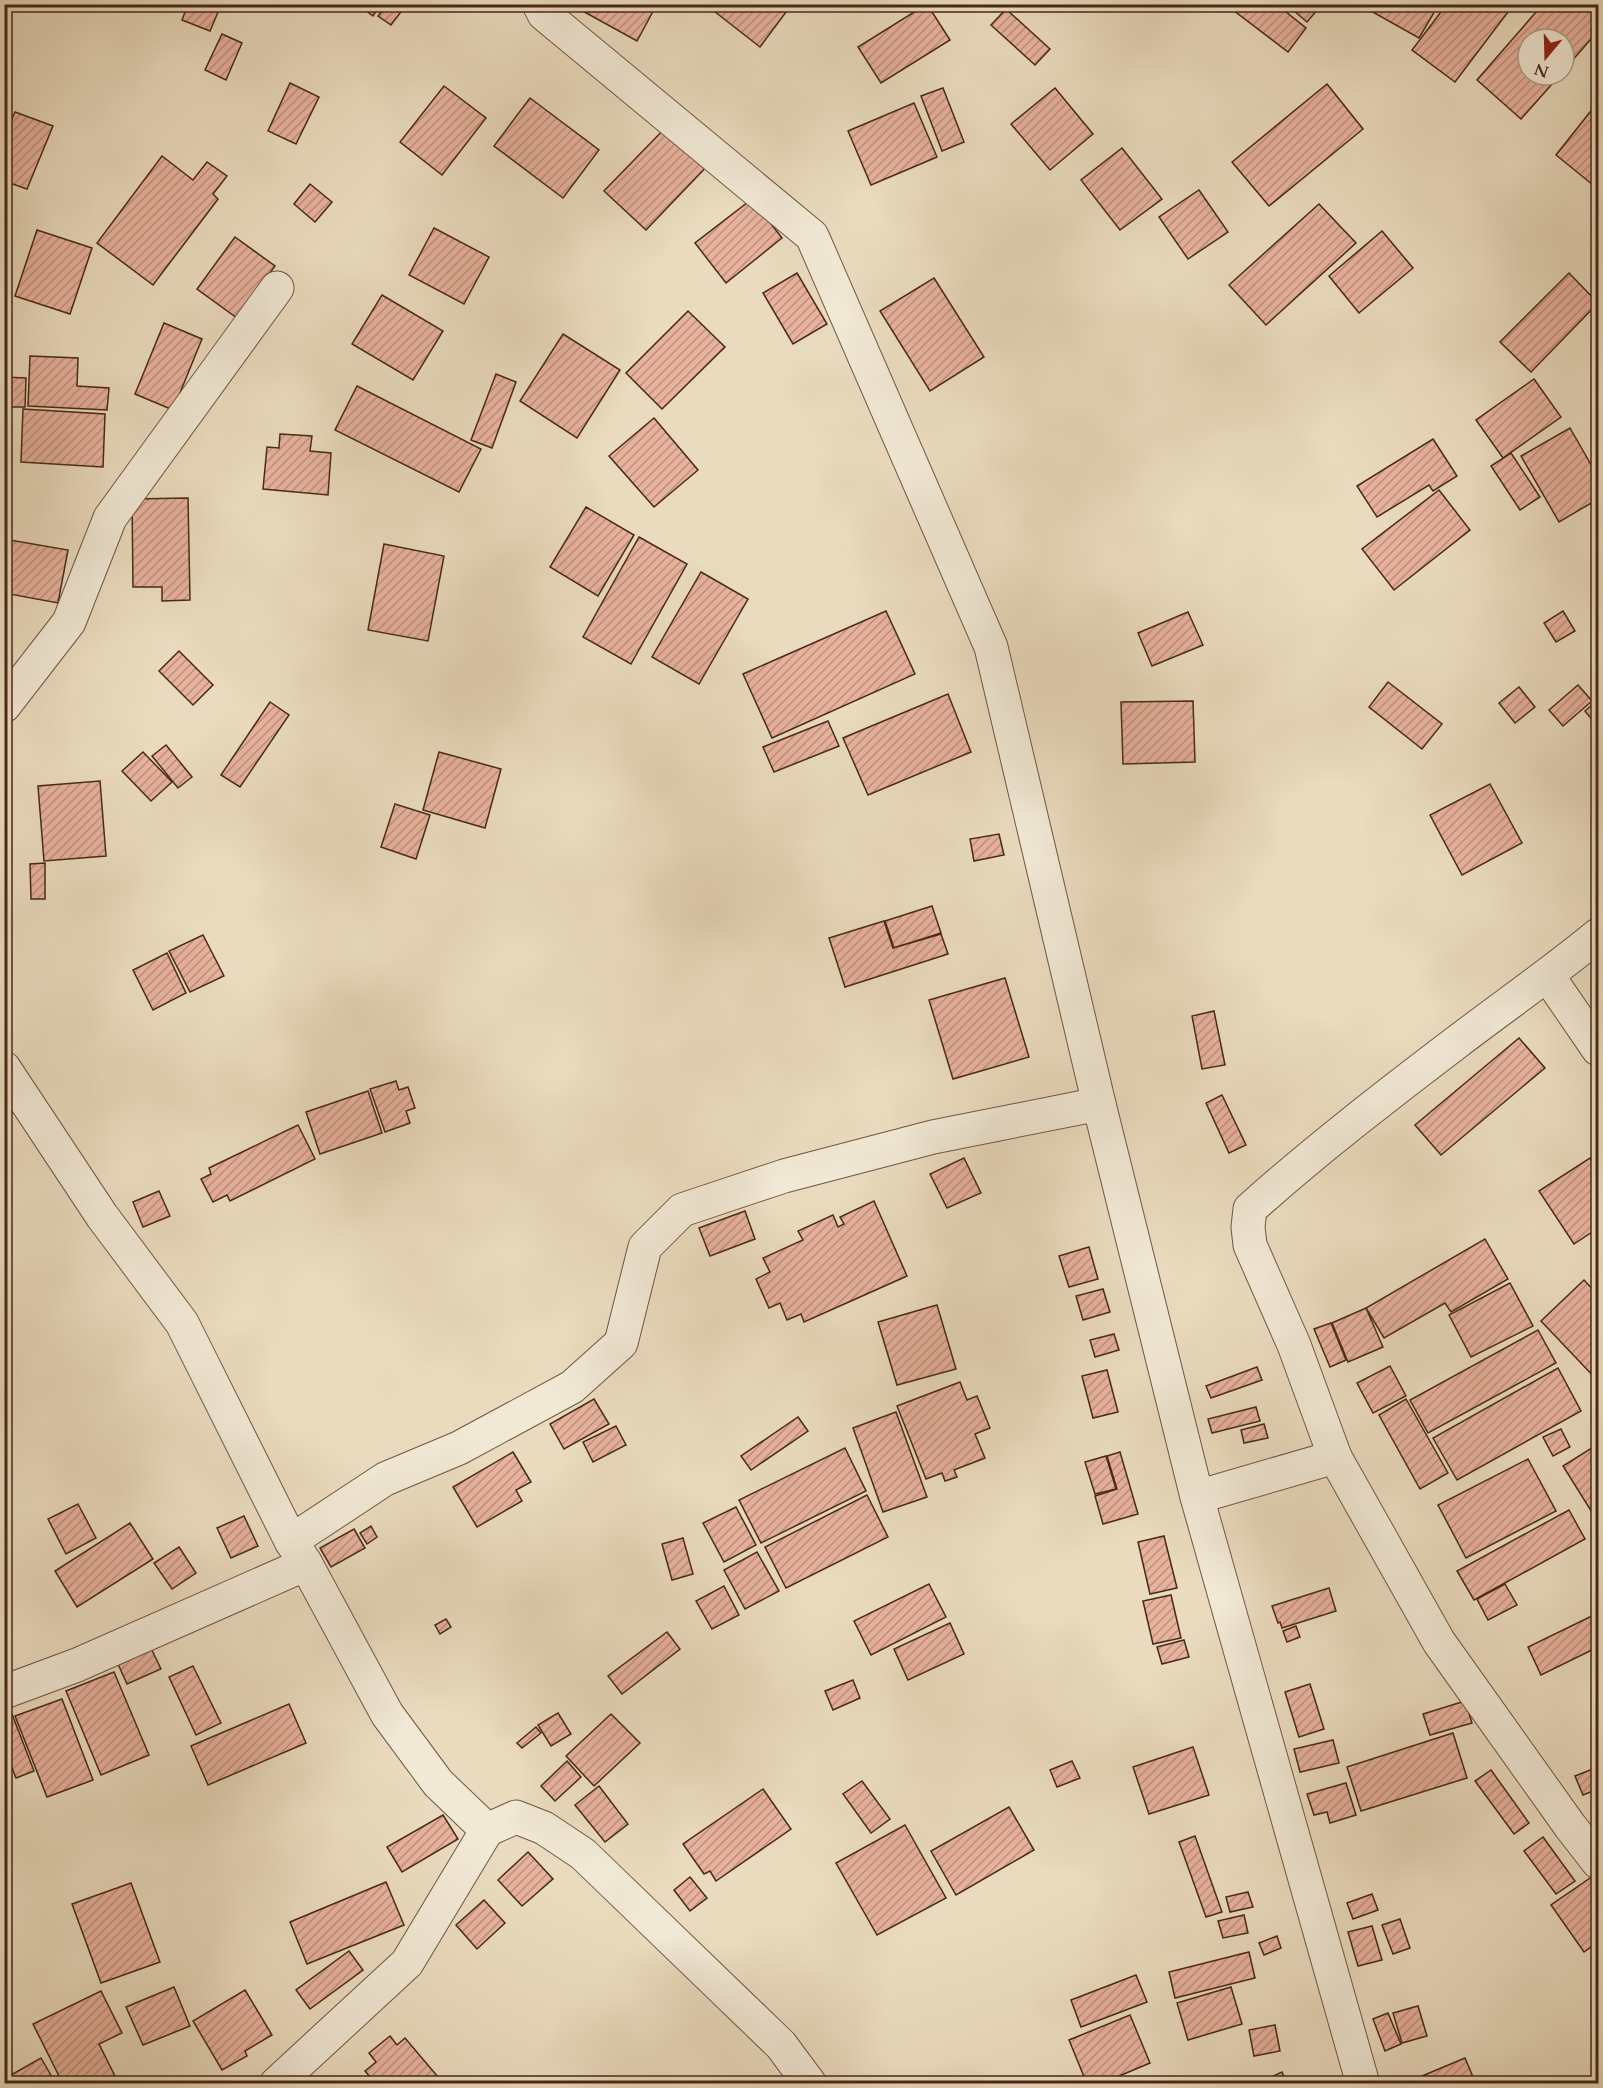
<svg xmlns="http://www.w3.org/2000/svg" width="1603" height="2088" viewBox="0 0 1603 2088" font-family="Cardo,serif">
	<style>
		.building { fill: url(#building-hatch); stroke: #472919; stroke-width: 1.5 }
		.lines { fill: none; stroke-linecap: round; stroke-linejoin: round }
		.street-casing { stroke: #705642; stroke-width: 35 }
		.street { stroke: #f1e8d5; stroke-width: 33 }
	</style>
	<defs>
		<pattern id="building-hatch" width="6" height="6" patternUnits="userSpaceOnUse" patternTransform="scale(1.5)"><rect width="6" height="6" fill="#e8b29d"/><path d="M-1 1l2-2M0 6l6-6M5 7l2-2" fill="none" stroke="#be917f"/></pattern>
	</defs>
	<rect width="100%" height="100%" fill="#eadbbe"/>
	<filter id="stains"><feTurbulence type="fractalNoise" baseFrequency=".00333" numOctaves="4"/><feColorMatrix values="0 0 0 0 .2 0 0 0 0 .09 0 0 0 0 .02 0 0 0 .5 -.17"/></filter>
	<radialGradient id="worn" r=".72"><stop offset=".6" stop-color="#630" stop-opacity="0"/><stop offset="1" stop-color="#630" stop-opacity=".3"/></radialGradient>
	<g class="building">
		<path d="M 188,4 L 221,5 L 210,31 L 182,20 Z"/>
		<path d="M 357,4 L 381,4 L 373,16 Z"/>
		<path d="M 387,4 L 407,4 L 391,25 L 378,16 Z"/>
		<path d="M 570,4 L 657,4 L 637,41 Z"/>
		<path d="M 705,4 L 792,4 L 760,47 Z"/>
		<path d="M 927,4 L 950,40 L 881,83 L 858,47 Z"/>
		<path d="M 1225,4 L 1276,4 L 1306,28 L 1288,52 Z"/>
		<path d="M 1286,4 L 1312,4 L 1318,9 L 1307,22 Z"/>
		<path d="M 1372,4 L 1439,4 L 1419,38 L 1369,10 Z"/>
		<path d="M 1447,4 L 1514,4 L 1455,82 L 1412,50 Z"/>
		<path d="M 1543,4 L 1583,4 L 1598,18 L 1598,31 L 1564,70 L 1564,39 L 1528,39 L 1528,75 L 1560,75 L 1521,119 L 1477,80 Z"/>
		<path d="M 1006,9 L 1050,49 L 1035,65 L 991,25 Z"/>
		<path d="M 222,34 L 242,43 L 226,80 L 205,70 Z"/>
		<path d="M 290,83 L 319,97 L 296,144 L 268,131 Z"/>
		<path d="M 1327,84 L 1363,129 L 1269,206 L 1232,162 Z"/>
		<path d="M 444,86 L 486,118 L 442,175 L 400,142 Z"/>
		<path d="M 943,88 L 964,142 L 942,151 L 921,96 Z"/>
		<path d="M 1055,88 L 1093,134 L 1050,170 L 1011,124 Z"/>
		<path d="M 530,98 L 599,150 L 563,198 L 494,146 Z"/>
		<path d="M 1598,102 L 1598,189 L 1556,155 Z"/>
		<path d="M 914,103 L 937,157 L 871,185 L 848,131 Z"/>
		<path d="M 15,112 L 53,126 L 27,189 L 4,181 L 4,137 Z"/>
		<path d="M 670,123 L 711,162 L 646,230 L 604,191 Z"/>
		<path d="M 1122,148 L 1162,199 L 1120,230 L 1081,180 Z"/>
		<path d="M 162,156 L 193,180 L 207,162 L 227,176 L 213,194 L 218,199 L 153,285 L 97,243 Z"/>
		<path d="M 310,184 L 332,202 L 315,222 L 294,204 Z"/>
		<path d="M 1199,190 L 1228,232 L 1188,259 L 1159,217 Z"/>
		<path d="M 752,199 L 782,238 L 726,283 L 695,243 Z"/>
		<path d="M 1319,204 L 1356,243 L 1266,325 L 1229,285 Z"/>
		<path d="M 434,228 L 489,257 L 464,304 L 409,275 Z"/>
		<path d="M 37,230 L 92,248 L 70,314 L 15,296 Z"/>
		<path d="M 1382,231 L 1413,268 L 1359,313 L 1329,276 Z"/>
		<path d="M 235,237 L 275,266 L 237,318 L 197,289 Z"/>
		<path d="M 797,273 L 827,324 L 793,344 L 763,293 Z"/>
		<path d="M 1569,273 L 1598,303 L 1531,372 L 1500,342 Z"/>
		<path d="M 934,278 L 984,357 L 930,391 L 880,311 Z"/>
		<path d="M 382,295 L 443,331 L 413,380 L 352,344 Z"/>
		<path d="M 688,311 L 725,347 L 662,409 L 626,373 Z"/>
		<path d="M 164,323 L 202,339 L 173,410 L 135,394 Z"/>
		<path d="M 563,334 L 620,370 L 577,438 L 520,401 Z"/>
		<path d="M 30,356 L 78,358 L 77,386 L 109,388 L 107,410 L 28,406 Z"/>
		<path d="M 496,374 L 516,382 L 492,448 L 471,440 Z"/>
		<path d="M 4,377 L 26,378 L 25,407 L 4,407 Z"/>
		<path d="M 1534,379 L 1561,417 L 1503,458 L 1476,420 Z"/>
		<path d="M 357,386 L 481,449 L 459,492 L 335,430 Z"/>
		<path d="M 23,409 L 105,414 L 103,467 L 21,462 Z"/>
		<path d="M 654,418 L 698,470 L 654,507 L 609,456 Z"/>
		<path d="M 1570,428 L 1598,477 L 1598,499 L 1559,522 L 1521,456 Z"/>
		<path d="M 280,434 L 312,436 L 310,451 L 331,453 L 328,495 L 263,489 L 267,447 L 279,448 Z"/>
		<path d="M 1433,439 L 1457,476 L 1433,491 L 1429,485 L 1377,517 L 1357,486 Z"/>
		<path d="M 1511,453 L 1540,497 L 1520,510 L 1491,466 Z"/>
		<path d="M 1439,490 L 1470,530 L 1394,590 L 1362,549 Z"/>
		<path d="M 188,498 L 190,600 L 162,601 L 162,587 L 133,587 L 132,499 Z"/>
		<path d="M 586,507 L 634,535 L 598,596 L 550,567 Z"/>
		<path d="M 639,537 L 687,564 L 631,664 L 583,637 Z"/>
		<path d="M 4,539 L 68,550 L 58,603 L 4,593 Z"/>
		<path d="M 384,544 L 444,556 L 428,641 L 368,630 Z"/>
		<path d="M 701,572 L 748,599 L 699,684 L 652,657 Z"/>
		<path d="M 886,611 L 915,674 L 772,738 L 743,674 Z"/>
		<path d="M 1563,611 L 1575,631 L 1556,642 L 1544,623 Z"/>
		<path d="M 1188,612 L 1203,645 L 1152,666 L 1138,633 Z"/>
		<path d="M 179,651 L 213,685 L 193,705 L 159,671 Z"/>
		<path d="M 1388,682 L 1442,724 L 1422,749 L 1369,707 Z"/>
		<path d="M 1578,685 L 1592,701 L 1563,726 L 1549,710 Z"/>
		<path d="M 1519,687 L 1535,707 L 1515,723 L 1499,703 Z"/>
		<path d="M 948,694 L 971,752 L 868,795 L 843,738 Z"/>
		<path d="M 1598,700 L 1598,727 L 1585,711 Z"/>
		<path d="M 1193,701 L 1195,762 L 1123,764 L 1121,702 Z"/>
		<path d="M 270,702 L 289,715 L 240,787 L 221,775 Z"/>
		<path d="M 828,721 L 839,746 L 774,772 L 763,747 Z"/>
		<path d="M 166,745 L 192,777 L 178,788 L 152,756 Z"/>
		<path d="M 143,752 L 172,782 L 151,801 L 122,771 Z"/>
		<path d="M 439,752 L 501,769 L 485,828 L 423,810 Z"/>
		<path d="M 100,781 L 106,856 L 44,861 L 38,786 Z"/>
		<path d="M 1490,784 L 1522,843 L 1462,875 L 1430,815 Z"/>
		<path d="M 395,804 L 430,815 L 416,859 L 381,847 Z"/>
		<path d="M 999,834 L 1004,855 L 974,861 L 970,839 Z"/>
		<path d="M 45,863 L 45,899 L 31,899 L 30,864 Z"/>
		<path d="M 932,906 L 941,933 L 894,948 L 885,921 Z"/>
		<path d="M 884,921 L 893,948 L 941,934 L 948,954 L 845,987 L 829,938 Z"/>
		<path d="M 203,935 L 224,976 L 190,992 L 169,951 Z"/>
		<path d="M 167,953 L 186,993 L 153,1010 L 133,970 Z"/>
		<path d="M 1005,978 L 1029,1057 L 953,1079 L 929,1000 Z"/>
		<path d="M 1214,1011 L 1225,1065 L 1202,1069 L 1192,1016 Z"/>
		<path d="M 1519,1038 L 1545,1068 L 1441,1155 L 1415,1125 Z"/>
		<path d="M 396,1081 L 399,1090 L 408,1087 L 415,1108 L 406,1111 L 410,1123 L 385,1132 L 370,1089 Z"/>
		<path d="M 368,1091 L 382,1133 L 320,1154 L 306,1112 Z"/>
		<path d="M 1222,1095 L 1246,1145 L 1229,1153 L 1206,1103 Z"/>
		<path d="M 298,1125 L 315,1159 L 230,1201 L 227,1195 L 213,1202 L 201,1179 L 211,1174 L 209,1168 Z"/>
		<path d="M 964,1158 L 981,1193 L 947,1208 L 930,1174 Z"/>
		<path d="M 1590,1158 L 1597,1169 L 1598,1168 L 1598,1228 L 1574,1244 L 1539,1191 Z"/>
		<path d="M 159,1191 L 170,1216 L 143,1227 L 133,1202 Z"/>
		<path d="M 874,1201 L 907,1276 L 804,1322 L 801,1314 L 787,1320 L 780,1303 L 769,1308 L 756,1279 L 770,1272 L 763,1258 L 803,1240 L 798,1231 L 833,1215 L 838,1227 L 844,1224 L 840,1217 Z"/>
		<path d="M 745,1211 L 755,1239 L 710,1256 L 699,1228 Z"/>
		<path d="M 1485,1239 L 1508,1279 L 1451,1312 L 1445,1303 L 1384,1338 L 1366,1308 Z"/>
		<path d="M 1089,1247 L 1098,1279 L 1069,1287 L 1059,1256 Z"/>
		<path d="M 1584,1280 L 1598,1295 L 1597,1380 L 1541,1321 Z"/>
		<path d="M 1510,1283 L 1533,1326 L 1471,1357 L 1449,1315 Z"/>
		<path d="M 1103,1289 L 1110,1312 L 1083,1320 L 1076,1296 Z"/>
		<path d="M 937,1305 L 956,1369 L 897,1385 L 878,1322 Z"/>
		<path d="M 1366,1308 L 1383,1347 L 1348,1362 L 1332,1323 Z"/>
		<path d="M 1331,1323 L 1346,1360 L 1330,1367 L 1314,1329 Z"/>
		<path d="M 1538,1330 L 1556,1363 L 1428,1433 L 1410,1400 Z"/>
		<path d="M 1114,1334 L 1119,1350 L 1095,1357 L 1090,1340 Z"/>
		<path d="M 1390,1366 L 1406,1396 L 1373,1413 L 1357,1383 Z"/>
		<path d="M 1257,1367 L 1262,1380 L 1211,1398 L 1206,1386 Z"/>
		<path d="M 1558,1368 L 1581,1411 L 1457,1480 L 1433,1438 Z"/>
		<path d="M 1107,1370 L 1118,1412 L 1093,1418 L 1082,1376 Z"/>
		<path d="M 960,1382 L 967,1400 L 977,1396 L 990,1428 L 975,1434 L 985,1458 L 954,1470 L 957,1477 L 945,1481 L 942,1473 L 926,1479 L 897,1406 Z"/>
		<path d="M 594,1399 L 609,1424 L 564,1449 L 550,1424 Z"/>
		<path d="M 1406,1399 L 1448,1473 L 1420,1489 L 1379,1415 Z"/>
		<path d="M 1256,1407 L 1260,1421 L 1212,1433 L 1208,1419 Z"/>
		<path d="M 896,1412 L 927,1497 L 883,1512 L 853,1428 Z"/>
		<path d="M 798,1417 L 808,1431 L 751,1470 L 741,1456 Z"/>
		<path d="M 1264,1424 L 1268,1438 L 1244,1443 L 1241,1430 Z"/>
		<path d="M 616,1426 L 626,1445 L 593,1462 L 583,1442 Z"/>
		<path d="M 1561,1429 L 1570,1447 L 1553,1456 L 1543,1437 Z"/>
		<path d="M 1598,1444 L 1598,1522 L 1563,1466 Z"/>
		<path d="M 845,1448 L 866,1491 L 761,1543 L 739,1500 Z"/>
		<path d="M 513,1452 L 531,1482 L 516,1490 L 522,1501 L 477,1527 L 453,1487 Z"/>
		<path d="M 1120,1452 L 1138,1514 L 1103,1524 L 1095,1496 L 1117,1489 L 1107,1456 Z"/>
		<path d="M 1106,1456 L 1116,1489 L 1095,1494 L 1085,1462 Z"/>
		<path d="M 1528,1459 L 1556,1511 L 1466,1558 L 1438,1505 Z"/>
		<path d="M 867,1495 L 888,1537 L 786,1588 L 765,1547 Z"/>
		<path d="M 78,1504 L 96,1538 L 66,1554 L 48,1519 Z"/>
		<path d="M 736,1507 L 756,1545 L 724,1562 L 703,1523 Z"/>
		<path d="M 1569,1510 L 1585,1539 L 1474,1600 L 1457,1571 Z"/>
		<path d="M 244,1516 L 258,1546 L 231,1558 L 217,1528 Z"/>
		<path d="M 130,1523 L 153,1559 L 77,1607 L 55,1571 Z"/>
		<path d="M 371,1526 L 377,1537 L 367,1544 L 360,1533 Z"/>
		<path d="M 354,1529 L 365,1548 L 331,1567 L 320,1548 Z"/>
		<path d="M 1164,1536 L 1177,1588 L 1150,1594 L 1138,1542 Z"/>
		<path d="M 683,1538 L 693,1574 L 672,1580 L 662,1544 Z"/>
		<path d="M 179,1547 L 196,1573 L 172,1589 L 154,1563 Z"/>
		<path d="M 757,1552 L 779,1591 L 745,1609 L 724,1570 Z"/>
		<path d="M 929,1584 L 946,1617 L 871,1655 L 854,1621 Z"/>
		<path d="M 1505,1584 L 1517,1605 L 1488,1620 L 1477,1599 Z"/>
		<path d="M 724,1586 L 739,1615 L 712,1629 L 696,1601 Z"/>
		<path d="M 1329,1588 L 1336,1611 L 1282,1628 L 1280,1622 L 1278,1623 L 1272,1606 Z"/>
		<path d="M 1171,1595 L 1181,1638 L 1153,1644 L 1143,1601 Z"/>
		<path d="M 1598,1613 L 1598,1647 L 1541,1675 L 1528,1647 Z"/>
		<path d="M 446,1619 L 451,1627 L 440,1634 L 435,1625 Z"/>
		<path d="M 950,1623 L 964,1654 L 908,1680 L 894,1649 Z"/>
		<path d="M 1296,1626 L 1300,1637 L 1287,1642 L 1283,1631 Z"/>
		<path d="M 667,1632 L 680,1649 L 622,1694 L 608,1676 Z"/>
		<path d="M 147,1640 L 161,1669 L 127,1684 L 114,1655 Z"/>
		<path d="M 1184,1640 L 1189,1657 L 1162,1664 L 1157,1647 Z"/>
		<path d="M 193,1666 L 221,1723 L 196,1735 L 169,1677 Z"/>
		<path d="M 114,1672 L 149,1755 L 101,1775 L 66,1691 Z"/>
		<path d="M 853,1680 L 860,1698 L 833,1710 L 825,1691 Z"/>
		<path d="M 1310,1684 L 1324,1729 L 1299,1737 L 1285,1692 Z"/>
		<path d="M 62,1699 L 93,1780 L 47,1797 L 15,1716 Z"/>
		<path d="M 1465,1701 L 1472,1723 L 1430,1735 L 1423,1714 Z"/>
		<path d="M 289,1704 L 306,1743 L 208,1785 L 191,1746 Z"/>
		<path d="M 558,1713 L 571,1734 L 551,1746 L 538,1725 Z"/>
		<path d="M 12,1714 L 34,1771 L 16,1778 L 4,1748 L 4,1717 Z"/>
		<path d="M 611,1714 L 640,1743 L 594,1786 L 566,1756 Z"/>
		<path d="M 536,1727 L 541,1733 L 522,1748 L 517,1743 Z"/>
		<path d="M 1453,1733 L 1467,1778 L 1361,1811 L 1347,1767 Z"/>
		<path d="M 1333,1740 L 1339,1763 L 1300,1772 L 1294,1749 Z"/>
		<path d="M 1193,1747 L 1209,1795 L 1149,1814 L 1133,1767 Z"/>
		<path d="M 567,1761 L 581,1777 L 555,1801 L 541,1786 Z"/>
		<path d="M 1072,1761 L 1080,1778 L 1057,1787 L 1050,1770 Z"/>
		<path d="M 1598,1767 L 1598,1789 L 1583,1795 L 1575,1776 Z"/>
		<path d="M 1491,1770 L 1529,1823 L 1514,1834 L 1475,1781 Z"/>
		<path d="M 862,1781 L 890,1819 L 871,1833 L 843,1794 Z"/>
		<path d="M 1346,1783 L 1356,1815 L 1330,1823 L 1327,1812 L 1314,1815 L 1307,1794 Z"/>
		<path d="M 599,1786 L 628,1824 L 605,1842 L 575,1805 Z"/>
		<path d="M 763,1789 L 791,1829 L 716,1881 L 710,1871 L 704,1874 L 683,1844 Z"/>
		<path d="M 1009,1807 L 1034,1850 L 956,1895 L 931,1851 Z"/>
		<path d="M 443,1815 L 458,1839 L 402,1872 L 387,1847 Z"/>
		<path d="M 905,1825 L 946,1898 L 877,1935 L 836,1863 Z"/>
		<path d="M 1195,1836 L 1222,1912 L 1206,1917 L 1179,1842 Z"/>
		<path d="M 1543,1837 L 1575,1881 L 1556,1894 L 1524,1851 Z"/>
		<path d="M 528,1852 L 553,1879 L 522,1906 L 498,1880 Z"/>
		<path d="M 1593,1876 L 1598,1884 L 1598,1942 L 1584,1952 L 1551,1905 Z"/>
		<path d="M 690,1877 L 707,1898 L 690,1911 L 674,1890 Z"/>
		<path d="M 386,1882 L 404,1925 L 307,1964 L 290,1922 Z"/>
		<path d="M 131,1883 L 160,1962 L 101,1983 L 72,1904 Z"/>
		<path d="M 1248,1892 L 1253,1907 L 1230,1912 L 1226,1897 Z"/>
		<path d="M 1372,1894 L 1378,1910 L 1353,1919 L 1347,1903 Z"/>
		<path d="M 484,1900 L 505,1923 L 477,1949 L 456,1925 Z"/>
		<path d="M 1244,1915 L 1248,1933 L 1223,1938 L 1218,1921 Z"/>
		<path d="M 1400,1919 L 1410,1948 L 1393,1954 L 1382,1925 Z"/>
		<path d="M 1372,1926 L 1382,1960 L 1358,1966 L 1348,1932 Z"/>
		<path d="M 1277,1936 L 1281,1948 L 1264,1955 L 1259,1943 Z"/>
		<path d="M 349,1951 L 363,1970 L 310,2009 L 296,1990 Z"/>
		<path d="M 1249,1952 L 1255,1978 L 1175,1998 L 1169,1972 Z"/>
		<path d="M 1136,1975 L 1147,2002 L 1081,2027 L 1071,2000 Z"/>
		<path d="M 174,1987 L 190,2026 L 143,2045 L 126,2007 Z"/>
		<path d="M 1231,1987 L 1242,2024 L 1188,2040 L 1177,2003 Z"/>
		<path d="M 245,1990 L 272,2035 L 245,2051 L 247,2056 L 222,2070 L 193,2021 Z"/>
		<path d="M 101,1991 L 122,2033 L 99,2044 L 119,2084 L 63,2084 L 33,2024 Z"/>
		<path d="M 1418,2006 L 1427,2036 L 1402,2043 L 1393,2013 Z"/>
		<path d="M 1388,2013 L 1401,2044 L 1385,2051 L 1373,2019 Z"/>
		<path d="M 1130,2015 L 1150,2063 L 1100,2084 L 1087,2084 L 1069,2040 Z"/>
		<path d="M 1275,2025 L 1280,2051 L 1254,2056 L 1249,2030 Z"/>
		<path d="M 390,2036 L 397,2045 L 405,2038 L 444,2084 L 376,2084 L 365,2071 L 376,2062 L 369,2053 Z"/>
		<path d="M 41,2058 L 56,2084 L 4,2084 L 4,2079 Z"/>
		<path d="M 1465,2058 L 1476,2084 L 1417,2084 L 1415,2079 Z"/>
		<path d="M 1282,2072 L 1287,2084 L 1256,2084 Z"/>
	</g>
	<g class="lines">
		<g class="street-casing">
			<g id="street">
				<path d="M 539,4 L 544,14 L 812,236 L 991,647 L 1099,1104 L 1197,1497 L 1363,2084"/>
				<path d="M 4,706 L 69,622 L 110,518 L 277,288"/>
				<path d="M 1548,976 L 1598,1049"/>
				<path d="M 4,1068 L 102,1216 L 182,1323 L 291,1541 L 306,1564 L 387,1714 L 438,1783 L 487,1830 L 516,1817 L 544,1828 L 583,1854 L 781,2045 L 810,2084"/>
				<path d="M 1335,1457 L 1294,1345 L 1250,1245 L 1248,1227 L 1250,1209 C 1316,1150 1386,1096 1457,1042 C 1504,1006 1552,973 1598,935"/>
				<path d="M 1197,1497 L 1335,1457 L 1439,1642 L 1570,1826 L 1598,1862"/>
				<path d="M 291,1541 L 385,1479 L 459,1448 L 572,1387 L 621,1343 L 645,1247 L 682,1210 L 784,1176 L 933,1137 L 1099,1104"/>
				<path d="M 4,1692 L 77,1665 L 306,1564"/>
				<path d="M 276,2084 L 407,1963 L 487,1830"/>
			</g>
		</g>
		<use href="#street" class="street"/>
	</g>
	<rect width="1603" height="2088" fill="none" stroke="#eadbbe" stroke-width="24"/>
	<rect x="6" y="6" width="1591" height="2076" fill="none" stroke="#472919" stroke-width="3"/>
	<rect x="12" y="12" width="1579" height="2064" fill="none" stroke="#472919" stroke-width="1.5"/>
	<g transform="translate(1546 57) rotate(199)"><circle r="28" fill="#f1e8d5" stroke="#ad9c8a" stroke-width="1.5"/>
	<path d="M0-4.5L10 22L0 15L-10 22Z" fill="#8f2418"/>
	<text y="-9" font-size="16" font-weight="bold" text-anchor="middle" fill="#472919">N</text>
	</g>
	<rect width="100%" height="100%" filter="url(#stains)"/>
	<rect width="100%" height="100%" fill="url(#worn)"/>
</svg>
